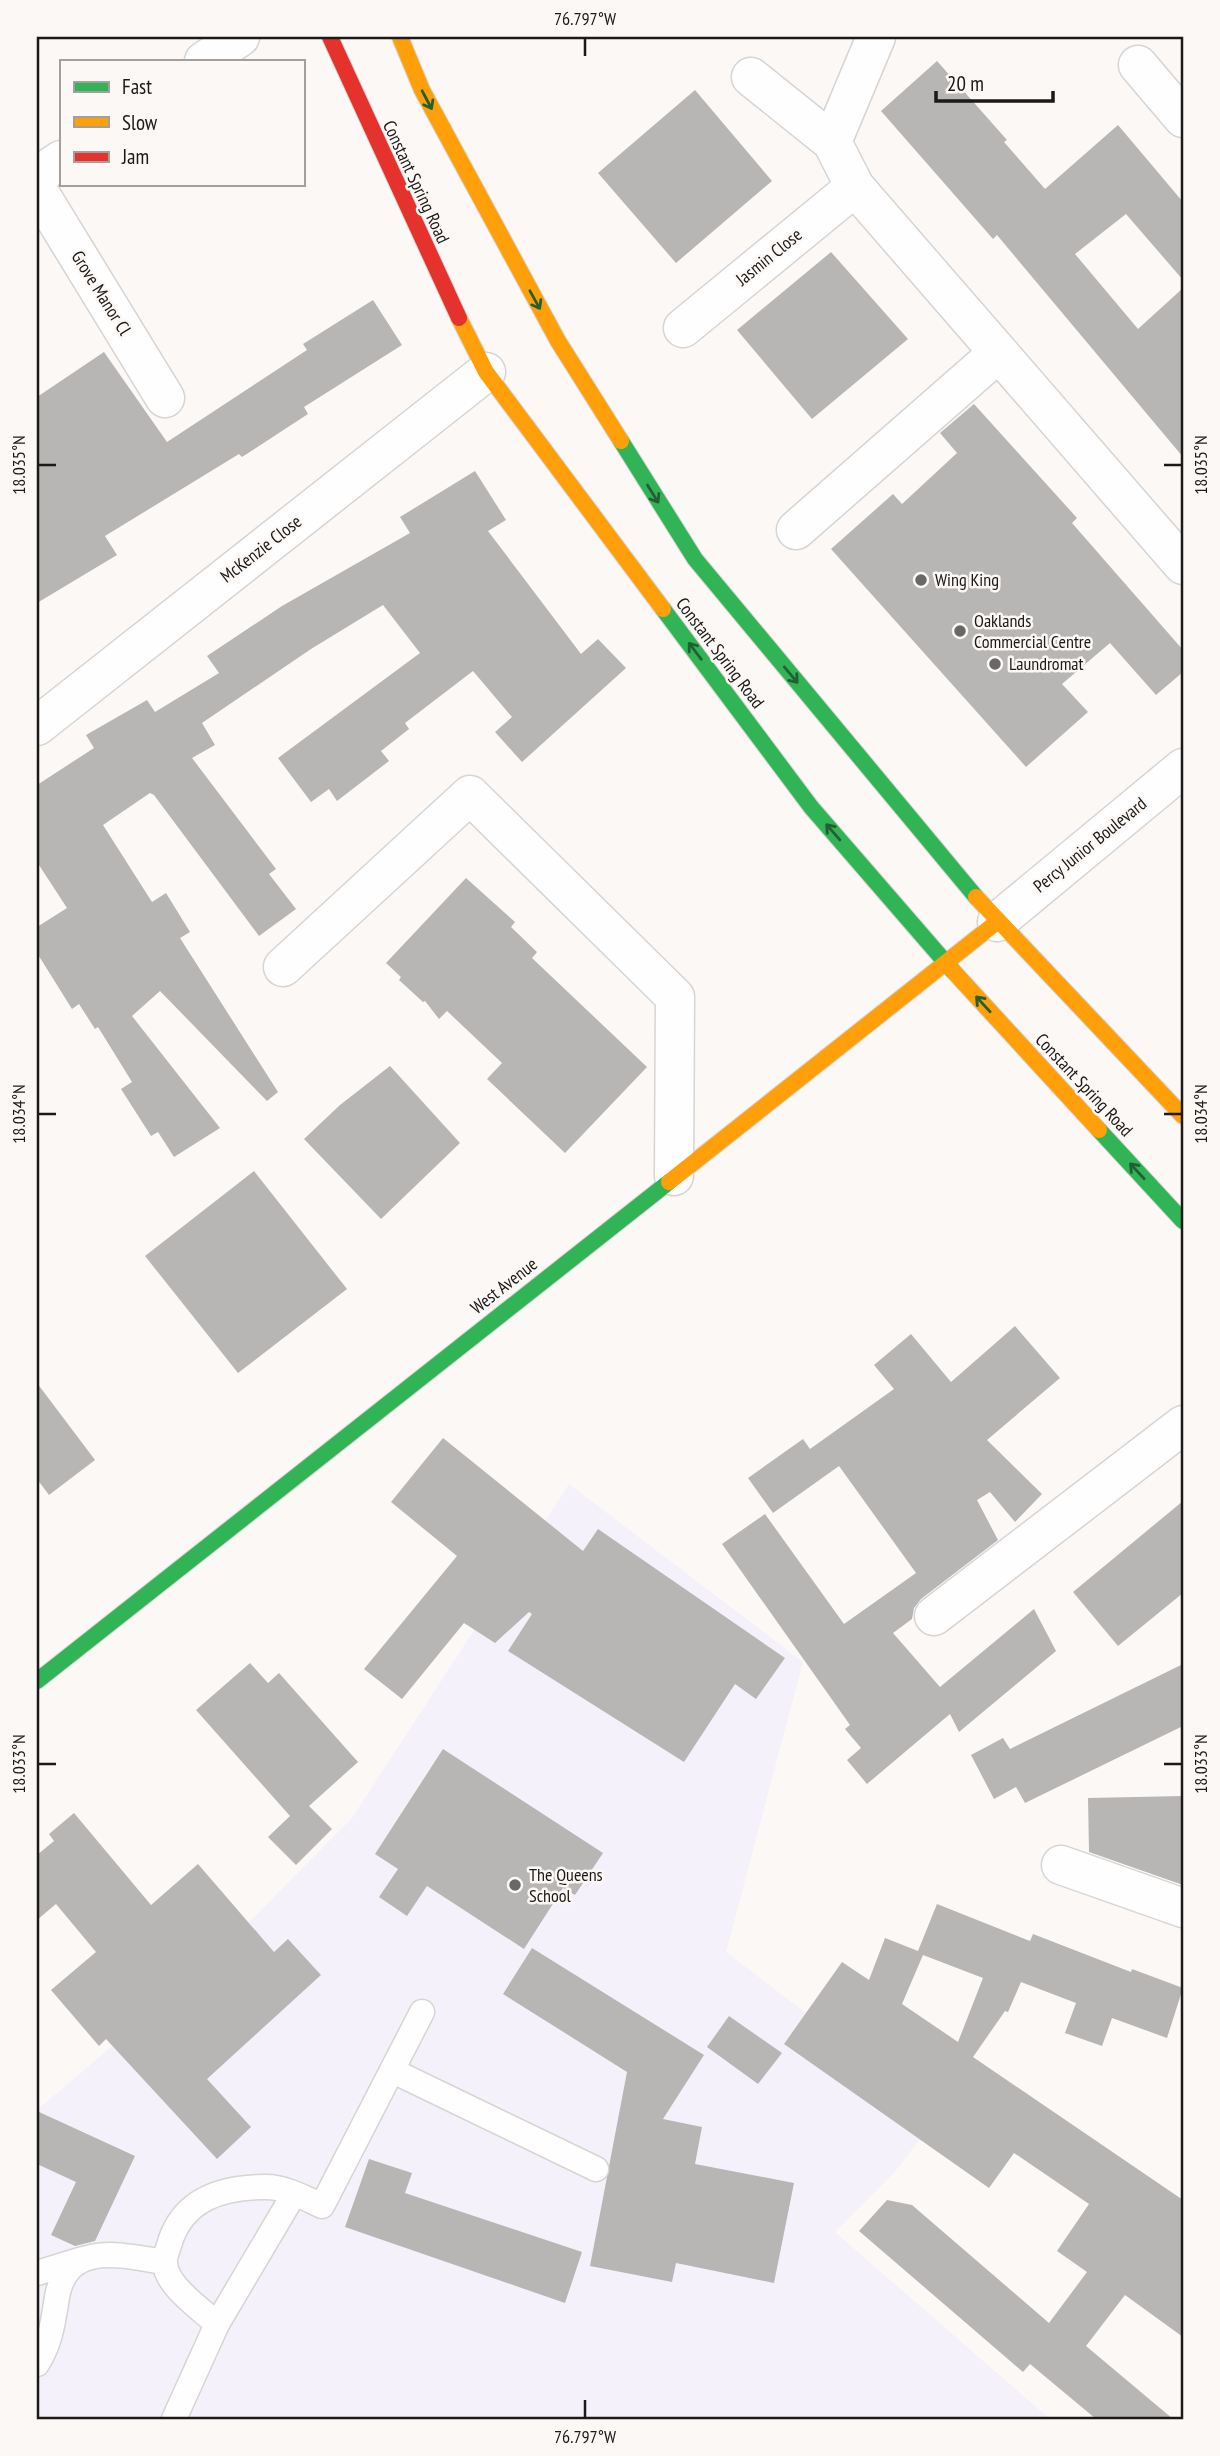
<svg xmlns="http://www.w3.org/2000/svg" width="1220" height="2456" viewBox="0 0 1220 2456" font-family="'PT Sans Narrow',sans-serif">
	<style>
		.education { fill: #f5f1fa }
		.building { fill: #b8b6b5; fill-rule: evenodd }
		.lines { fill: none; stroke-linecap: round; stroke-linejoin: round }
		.lane-casing { stroke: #d7d5d3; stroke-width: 27 }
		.street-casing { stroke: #d7d5d3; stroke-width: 41 }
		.fast-casing { stroke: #d7d5d3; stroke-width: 18 }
		.slow-casing { stroke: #d7d5d3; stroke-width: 18 }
		.jam-casing { stroke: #d7d5d3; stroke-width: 18 }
		.lane { stroke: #fefefe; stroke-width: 24 }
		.street { stroke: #fefefe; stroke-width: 38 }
		.fast { stroke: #30b455; stroke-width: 16 }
		.slow { stroke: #ff9f0a; stroke-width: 16 }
		.jam { stroke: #e5322d; stroke-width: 16 }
		.oneway { stroke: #245f34 }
		.ticks { fill: none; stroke: #1b1a19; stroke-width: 2.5 }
		.poi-dot { fill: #696866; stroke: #fcf8f5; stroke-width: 2.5 }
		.labels { text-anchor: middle; stroke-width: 5; stroke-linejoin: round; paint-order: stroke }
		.street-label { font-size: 18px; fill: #1b1a19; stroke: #fcf8f5 }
		.poi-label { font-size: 18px; fill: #1b1a19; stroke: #fcf8f5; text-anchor: start }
		.neatline { fill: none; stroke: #1b1a19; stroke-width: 2.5 }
		.ticks-label { font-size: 18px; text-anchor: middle; fill: #1b1a19 }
	</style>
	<rect width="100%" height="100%" fill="#fbf8f6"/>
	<path class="education" d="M 569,1484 L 803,1662 L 726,1952 L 939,2115 L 894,2173 L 835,2232 L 1050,2419 L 37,2419 L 37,2110 L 206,1966 L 352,1818 Z"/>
	<g class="building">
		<path d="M 937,61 L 1007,140 L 1004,142 L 1045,189 L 1118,125 L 1183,202 L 1183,280 L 1126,214 L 1075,254 L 1138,329 L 1183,288 L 1183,457 L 997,235 L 993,239 L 881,111 Z"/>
		<path d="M 695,90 L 772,181 L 676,263 L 598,173 Z"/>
		<path d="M 831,252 L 908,339 L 812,419 L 737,330 Z"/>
		<path d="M 373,300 L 402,345 L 304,407 L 308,414 L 242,457 L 239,454 L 105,536 L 117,555 L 37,603 L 37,397 L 104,352 L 167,442 L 307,350 L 303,344 Z"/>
		<path d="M 974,404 L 1077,518 L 1072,523 L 1183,650 L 1183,672 L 1156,695 L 1110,643 L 1062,684 L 1088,712 L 1026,767 L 831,549 L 893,494 L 902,504 L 957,453 L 940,433 Z"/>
		<path d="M 475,471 L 506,520 L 488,531 L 581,654 L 598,639 L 626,668 L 522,762 L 495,732 L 512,717 L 473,671 L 405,723 L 409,729 L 381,751 L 389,761 L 337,801 L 329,789 L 311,802 L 278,758 L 420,653 L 383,605 L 311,649 L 202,723 L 215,745 L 192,758 L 276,869 L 269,874 L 296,909 L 259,936 L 154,795 L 150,793 L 103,825 L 152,902 L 166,893 L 190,932 L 180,938 L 278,1092 L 267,1101 L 160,991 L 132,1016 L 220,1128 L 174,1157 L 158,1132 L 151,1136 L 121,1089 L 132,1082 L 98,1027 L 95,1029 L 79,1004 L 72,1009 L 37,953 L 37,927 L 67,908 L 37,862 L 37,785 L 94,748 L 86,735 L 147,700 L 155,712 L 219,673 L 207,656 L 282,606 L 410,533 L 400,517 Z"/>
		<path d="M 466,878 L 515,922 L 511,927 L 537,952 L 532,958 L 647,1067 L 565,1153 L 487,1079 L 502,1063 L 447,1011 L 439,1019 L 425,1001 L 423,1002 L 399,980 L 401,977 L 386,963 Z"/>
		<path d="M 390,1066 L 460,1143 L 381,1219 L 304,1139 L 340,1105 Z"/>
		<path d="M 254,1171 L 347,1289 L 238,1373 L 145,1256 Z"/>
		<path d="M 1015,1326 L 1060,1378 L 987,1440 L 1042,1494 L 1015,1522 L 990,1492 L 977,1500 L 998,1540 L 921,1599 L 914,1608 L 912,1619 L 893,1633 L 940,1687 L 1034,1609 L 1056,1651 L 959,1732 L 950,1714 L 867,1784 L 847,1760 L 861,1748 L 845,1729 L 850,1725 L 722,1544 L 765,1514 L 844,1624 L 916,1573 L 839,1466 L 773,1513 L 748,1478 L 803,1439 L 810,1449 L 894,1389 L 874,1365 L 911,1334 L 951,1382 Z"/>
		<path d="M 37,1383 L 95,1460 L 49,1495 L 37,1479 Z"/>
		<path d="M 443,1438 L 583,1551 L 598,1529 L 785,1658 L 756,1699 L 735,1684 L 684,1762 L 508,1651 L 532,1614 L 529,1612 L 495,1643 L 464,1623 L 402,1699 L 364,1669 L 457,1556 L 391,1502 Z"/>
		<path d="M 1183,1501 L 1183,1593 L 1118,1646 L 1073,1592 Z"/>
		<path d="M 250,1663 L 268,1683 L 279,1673 L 358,1762 L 309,1806 L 332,1829 L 296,1865 L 268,1837 L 290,1816 L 196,1710 Z"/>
		<path d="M 1183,1664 L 1183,1726 L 1025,1803 L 1016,1787 L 994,1799 L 971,1755 L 1003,1738 L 1010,1749 Z"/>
		<path d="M 443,1749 L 603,1853 L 575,1895 L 563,1888 L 524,1949 L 427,1886 L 407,1916 L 379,1897 L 398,1869 L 375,1854 Z"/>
		<path d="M 1183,1796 L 1183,1885 L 1089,1852 L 1088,1798 Z"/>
		<path d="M 74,1813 L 151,1905 L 198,1864 L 274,1952 L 288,1939 L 321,1975 L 207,2079 L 251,2127 L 217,2159 L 106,2039 L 99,2046 L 51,1990 L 96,1952 L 56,1904 L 37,1920 L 37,1855 L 54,1841 L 49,1834 Z"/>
		<path d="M 937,1904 L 1030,1941 L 1033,1934 L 1131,1972 L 1132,1969 L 1183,1988 L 1167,2038 L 1112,2018 L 1102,2046 L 1065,2033 L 1076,2003 L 1021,1982 L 1008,2012 L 1005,2011 L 973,2057 L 1183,2200 L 1183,2337 L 1125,2295 L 1086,2346 L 1173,2419 L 1096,2419 L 1030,2364 L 1023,2372 L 859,2231 L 887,2200 L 912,2205 L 1049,2323 L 1087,2272 L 1057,2251 L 1089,2204 L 1014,2153 L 989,2188 L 784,2044 L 842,1962 L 869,1980 L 885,1938 L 918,1951 ZM 923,1955 L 983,1978 L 958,2042 L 902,2004 Z"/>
		<path d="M 532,1948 L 704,2055 L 663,2119 L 702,2127 L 695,2164 L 794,2183 L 774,2283 L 676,2263 L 672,2282 L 590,2266 L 627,2072 L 503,1994 Z"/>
		<path d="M 729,2016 L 782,2053 L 758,2084 L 707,2047 Z"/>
		<path d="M 37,2111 L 135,2156 L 95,2241 L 75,2246 L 51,2235 L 76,2182 L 37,2164 Z"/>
		<path d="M 369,2159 L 412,2173 L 405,2193 L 582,2252 L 565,2303 L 345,2227 Z"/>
	</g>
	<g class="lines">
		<g class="lane-casing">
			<g id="lane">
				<path d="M 393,2071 L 596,2169"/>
				<path d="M 37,2273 L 83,2259"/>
				<path d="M 217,2324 L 294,2194"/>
				<path d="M 37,2364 C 51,2342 53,2322 57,2297 C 67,2239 125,2256 164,2262"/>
				<path d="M 174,2419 L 217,2324 C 201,2309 166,2286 165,2263 C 164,2257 169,2247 170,2242 C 184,2198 223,2187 266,2187 C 285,2187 305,2198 322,2206 L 422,2012"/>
			</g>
		</g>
		<g class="street-casing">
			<g id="street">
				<path d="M 204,61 L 240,37"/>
				<path d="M 1138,65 L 1183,118"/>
				<path d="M 751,77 L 832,142 L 855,187 L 1183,565"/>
				<path d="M 832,142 L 876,37"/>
				<path d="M 37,176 L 61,160"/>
				<path d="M 37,189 L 165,398"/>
				<path d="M 683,328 L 855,187"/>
				<path d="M 796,530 L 997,354"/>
				<path d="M 37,726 L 486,372"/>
				<path d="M 997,922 L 1183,768"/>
				<path d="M 283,967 L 470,795 L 675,997 L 674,1176"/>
				<path d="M 934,1616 L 1183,1425"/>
				<path d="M 1061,1865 L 1183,1908"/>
			</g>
		</g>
		<g class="fast-casing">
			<g id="fast">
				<path d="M 621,441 L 695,559 L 976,897"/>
				<path d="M 663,609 L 811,807 L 953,971"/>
				<path d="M 1099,1130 L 1183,1221"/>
				<path d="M 37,1681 L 669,1182"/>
			</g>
		</g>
		<g class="slow-casing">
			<g id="slow">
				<path d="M 400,37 L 422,90 L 558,341 L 621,441"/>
				<path d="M 459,318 L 486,372 L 663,609"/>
				<path d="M 976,897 L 1183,1116"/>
				<path d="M 953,971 L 1099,1130"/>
				<path d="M 669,1182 L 997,922"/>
			</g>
		</g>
		<g class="jam-casing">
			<path id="jam" d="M 330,37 L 459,318"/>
		</g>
		<use href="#lane" class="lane"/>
		<use href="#street" class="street"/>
		<use href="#fast" class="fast"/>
		<use href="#slow" class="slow"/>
		<use href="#jam" class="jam"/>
	</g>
	<defs><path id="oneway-shaft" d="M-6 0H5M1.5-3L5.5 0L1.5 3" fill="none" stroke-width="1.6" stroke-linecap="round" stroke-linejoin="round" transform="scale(1.75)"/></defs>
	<g class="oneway">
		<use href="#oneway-shaft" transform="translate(427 100) rotate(62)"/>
		<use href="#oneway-shaft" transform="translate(535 300) rotate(61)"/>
		<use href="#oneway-shaft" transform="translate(653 494) rotate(58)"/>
		<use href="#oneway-shaft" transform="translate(695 651) rotate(-127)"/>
		<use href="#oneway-shaft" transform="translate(791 675) rotate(50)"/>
		<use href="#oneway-shaft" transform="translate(833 832) rotate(-131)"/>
		<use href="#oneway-shaft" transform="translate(983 1004) rotate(-133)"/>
		<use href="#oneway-shaft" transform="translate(1137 1171) rotate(-133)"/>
	</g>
	<path class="ticks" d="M 585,38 L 585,56M 38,465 L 56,465M 1164,465 L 1182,465M 38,1114 L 56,1114M 1164,1114 L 1182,1114M 38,1764 L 56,1764M 1164,1764 L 1182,1764M 585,2400 L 585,2418"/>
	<g class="poi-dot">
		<circle cx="921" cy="580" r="7"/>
		<circle cx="960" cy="631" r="7"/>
		<circle cx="995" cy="664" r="7"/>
		<circle cx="515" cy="1885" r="7"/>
	</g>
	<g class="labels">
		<g class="street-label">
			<text transform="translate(416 182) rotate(65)" y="6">Constant Spring Road</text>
			<text transform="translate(769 257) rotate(-39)" y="6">Jasmin Close</text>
			<text transform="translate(101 293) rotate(58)" y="6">Grove Manor Cl</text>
			<text transform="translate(261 549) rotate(-38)" y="6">McKenzie Close</text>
			<text transform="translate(720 653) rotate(53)" y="6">Constant Spring Road</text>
			<text transform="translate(1090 845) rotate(-39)" y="6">Percy Junior Boulevard</text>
			<text transform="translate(1084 1085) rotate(47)" y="6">Constant Spring Road</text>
			<text transform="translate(504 1286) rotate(-38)" y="6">West Avenue</text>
		</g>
		<g class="poi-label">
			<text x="935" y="586">Wing King</text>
			<text x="974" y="627">Oaklands<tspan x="974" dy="21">Commercial Centre</tspan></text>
			<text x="1009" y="670">Laundromat</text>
			<text x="529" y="1881">The Queens<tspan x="529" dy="21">School</tspan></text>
		</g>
	</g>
	<rect width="1220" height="2456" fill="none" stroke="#fcf8f5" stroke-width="77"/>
	<rect x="60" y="60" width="245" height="126" fill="#fcf8f5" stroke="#a29f9d" stroke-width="2"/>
	<rect x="74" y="82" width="35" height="10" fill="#30b455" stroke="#a29f9d" stroke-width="2"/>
	<text x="122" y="94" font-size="21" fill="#1b1a19">Fast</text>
	<rect x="74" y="117" width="35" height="10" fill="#ff9f0a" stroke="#a29f9d" stroke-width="2"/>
	<text x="122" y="130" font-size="21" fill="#1b1a19">Slow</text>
	<rect x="74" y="152" width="35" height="10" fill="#e5322d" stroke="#a29f9d" stroke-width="2"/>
	<text x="122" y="164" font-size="21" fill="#1b1a19">Jam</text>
	<path d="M936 91v10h117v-10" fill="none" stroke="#1b1a19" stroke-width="3.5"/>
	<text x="947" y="91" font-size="21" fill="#1b1a19" stroke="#fcf8f5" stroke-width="5" paint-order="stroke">20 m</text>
	<rect x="38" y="38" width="1144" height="2380" class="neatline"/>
	<g class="ticks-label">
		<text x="585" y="25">76.797°W</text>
		<text transform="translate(19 465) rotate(-90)" y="6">18.035°N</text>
		<text transform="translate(1201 465) rotate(-90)" y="6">18.035°N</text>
		<text transform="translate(19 1114) rotate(-90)" y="6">18.034°N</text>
		<text transform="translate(1201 1114) rotate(-90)" y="6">18.034°N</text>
		<text transform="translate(19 1764) rotate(-90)" y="6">18.033°N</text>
		<text transform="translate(1201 1764) rotate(-90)" y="6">18.033°N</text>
		<text x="585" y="2443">76.797°W</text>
	</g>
</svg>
